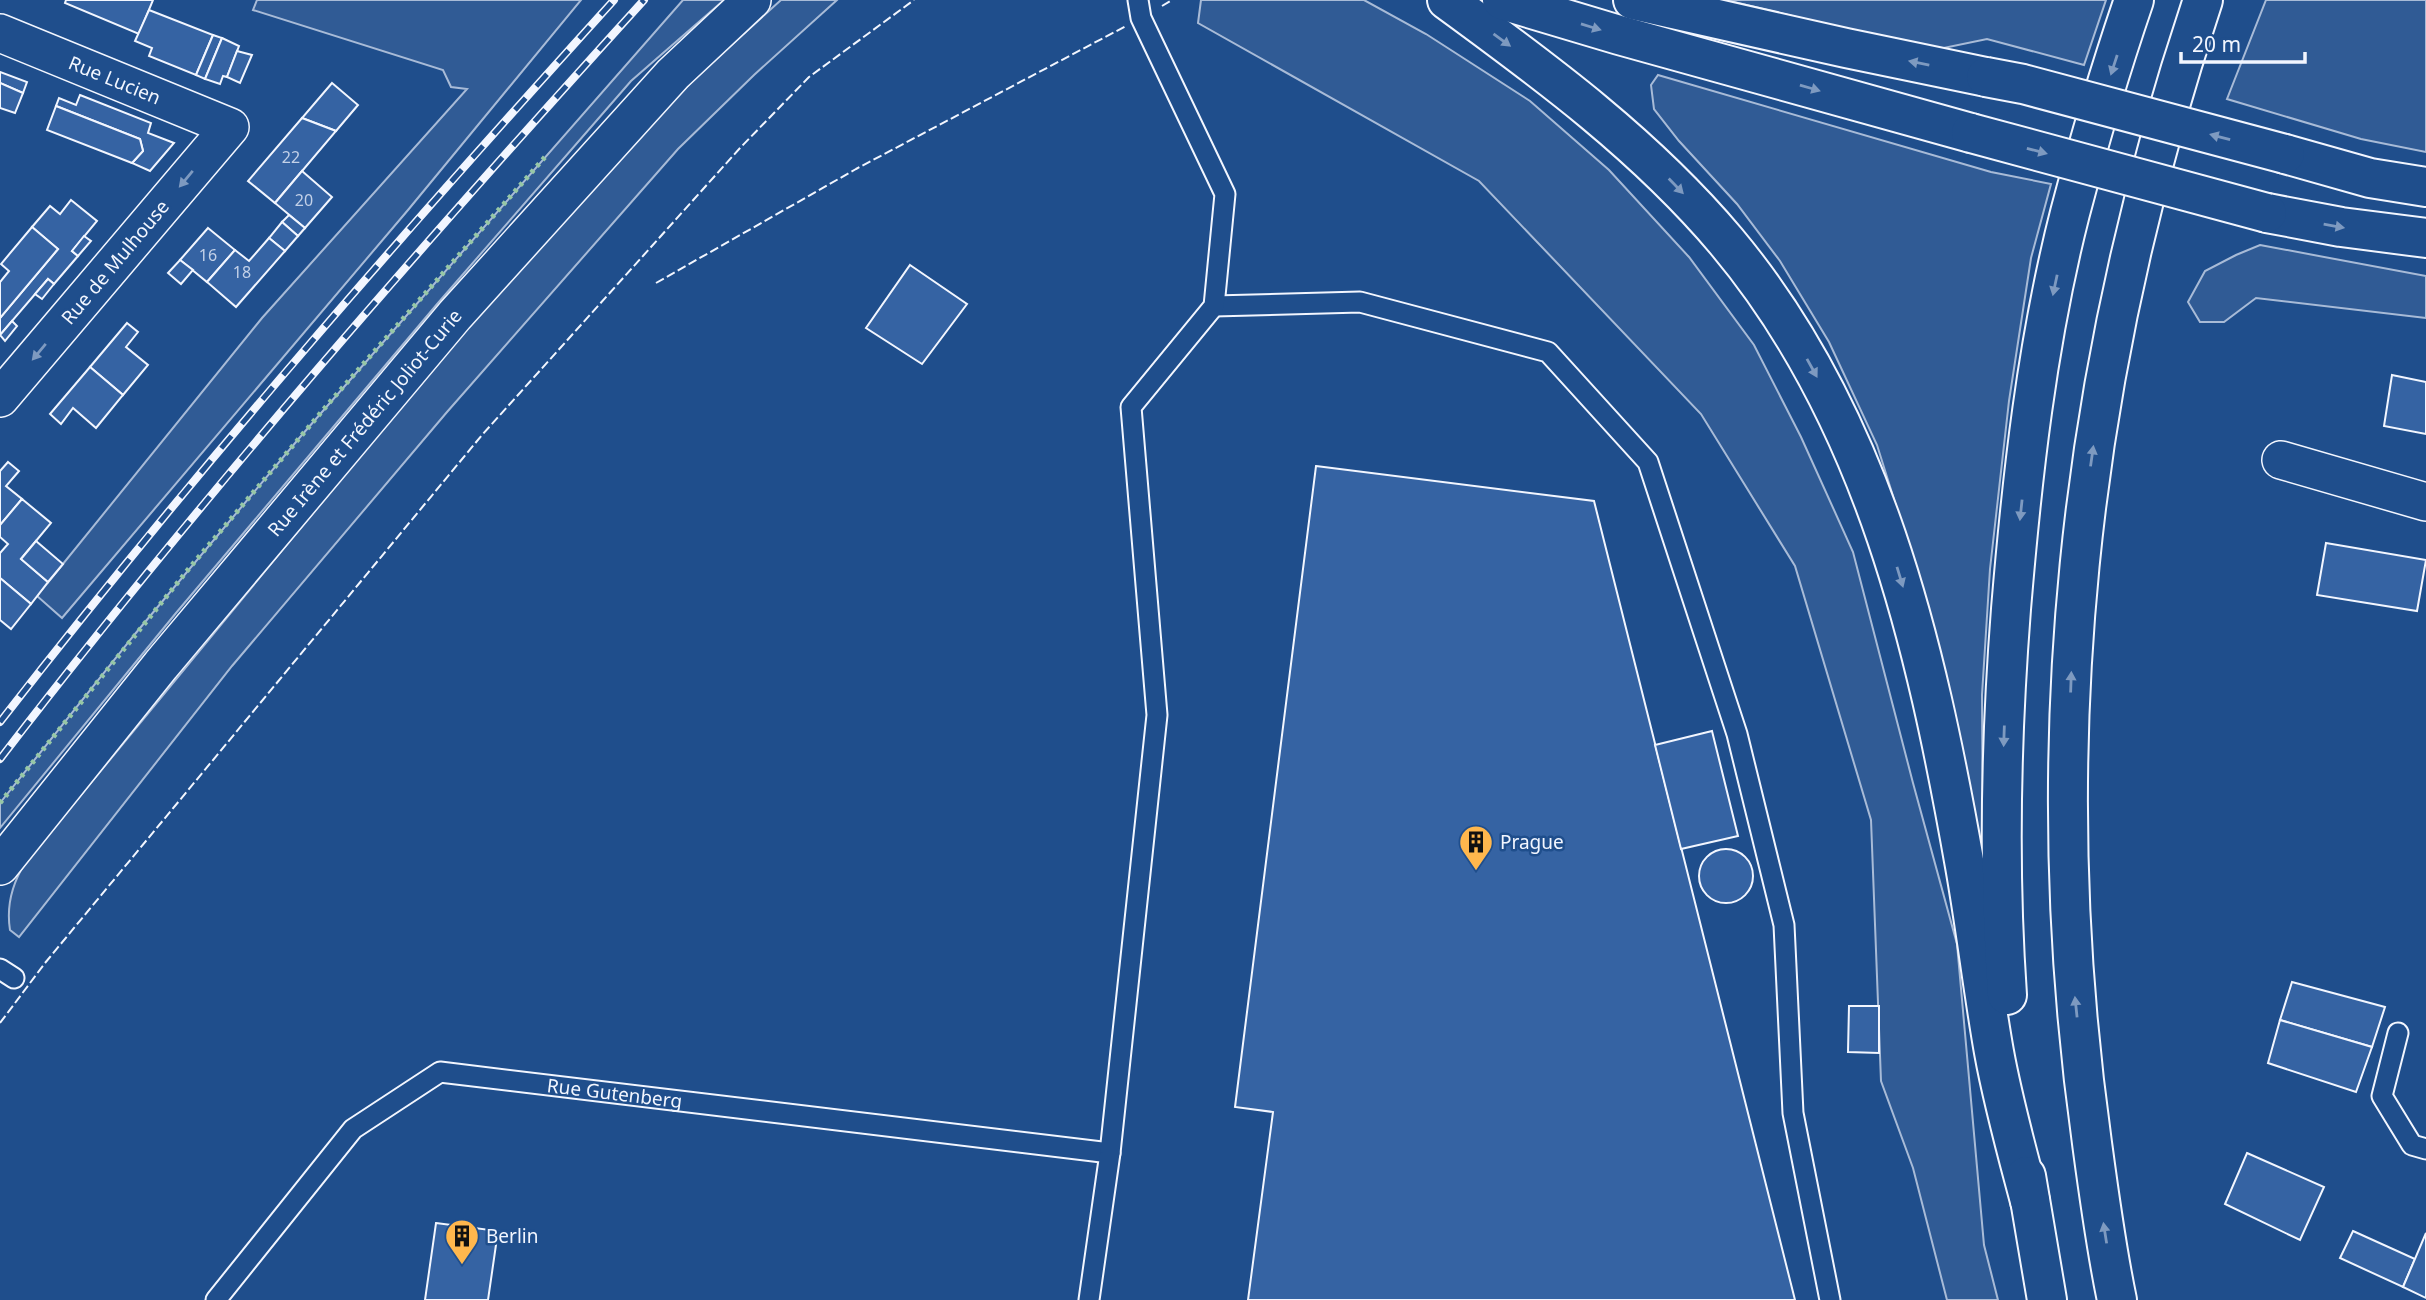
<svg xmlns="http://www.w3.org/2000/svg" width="2426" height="1300" viewBox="0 0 2426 1300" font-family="'Noto Sans',sans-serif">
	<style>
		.green { fill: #305b95; stroke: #a8bbd7; stroke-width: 2 }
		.building { fill: #3563a3; stroke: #f2f6ff; stroke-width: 2 }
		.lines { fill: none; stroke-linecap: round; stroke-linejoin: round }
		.lane-casing { stroke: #f2f6ff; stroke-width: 23 }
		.street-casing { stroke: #f2f6ff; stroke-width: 40 }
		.primary-casing { stroke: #f2f6ff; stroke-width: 42 }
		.lane { stroke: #1f4e8c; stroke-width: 19 }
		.street { stroke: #1f4e8c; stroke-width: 37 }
		.primary { stroke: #1f4e8c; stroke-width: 38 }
		.rail-casing { stroke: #f2f6ff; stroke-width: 8 }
		.rail { stroke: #1f4e8c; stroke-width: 5; stroke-dasharray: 16; stroke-linecap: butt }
		.primary-bridge-casing { stroke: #f2f6ff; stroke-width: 42; stroke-linecap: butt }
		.primary-bridge { stroke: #1f4e8c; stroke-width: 38 }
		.hedge { stroke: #97c8a6; stroke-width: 5; stroke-dasharray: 3.5 5; stroke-linecap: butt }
		.fence { stroke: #f2f6ff; stroke-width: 2; stroke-dasharray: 9 3.5; stroke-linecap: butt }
		.oneway { fill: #7e9ac0 }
		.labels { text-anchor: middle; stroke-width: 5; stroke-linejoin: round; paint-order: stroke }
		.number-label { font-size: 16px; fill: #c3d1e8 }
		.street-label { font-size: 19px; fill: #f2f6ff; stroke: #1f4e8c }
		.poi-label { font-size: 19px; fill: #f2f6ff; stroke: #1f4e8c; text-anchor: start }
	</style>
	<rect width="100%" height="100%" fill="#1f4e8c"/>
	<g class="green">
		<path d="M 257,0 L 581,0 L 408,210 L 62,618 L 37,596 L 262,318 L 467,89 L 451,87 L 443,70 L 253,10 Z"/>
		<path d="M 683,0 L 724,0 L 631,81 L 438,303 L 176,613 L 0,828 L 0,803 L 135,634 L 301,436 Z"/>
		<path d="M 781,0 L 837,0 L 754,75 L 678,149 L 447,412 L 232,666 L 19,937 L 10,930 C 6,905 12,884 25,863 L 437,362 L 659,114 L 707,67 Z"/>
		<path d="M 1201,0 L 1364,0 L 1426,34 L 1530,101 L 1609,170 L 1689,257 L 1754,345 L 1801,437 L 1853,552 L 1913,783 L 1957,944 L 1984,1245 L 1998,1300 L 1947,1300 L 1913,1168 L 1881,1081 L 1871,820 L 1795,566 L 1701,414 L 1479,181 L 1198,23 Z"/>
		<path d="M 1726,0 L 2106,0 L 2084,65 L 1987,39 L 1934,50 Z"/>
		<path d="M 2266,0 L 2426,0 L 2426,152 L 2361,139 L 2227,99 Z"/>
		<path d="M 1658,75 L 1991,172 L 2051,184 L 2031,258 L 2009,401 L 1990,569 L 1982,695 L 1983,861 L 1929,611 L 1877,445 L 1829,342 L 1780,261 L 1737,204 L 1679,141 L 1654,109 L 1651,85 Z"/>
		<path d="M 2260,245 L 2426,276 L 2426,318 L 2256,298 L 2224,322 L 2200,322 L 2188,302 L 2205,271 L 2236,255 Z"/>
	</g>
	<g class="building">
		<path d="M 66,0 L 153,0 L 139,34 L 65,3 Z"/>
		<path d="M 149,10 L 213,35 L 196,75 L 149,56 L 152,48 L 135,41 Z"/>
		<path d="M 213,35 L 222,38 L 205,79 L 196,75 Z"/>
		<path d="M 222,38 L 239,46 L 227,77 L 223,76 L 220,84 L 205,79 Z"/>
		<path d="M 237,51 L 252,55 L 240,83 L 227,77 Z"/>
		<path d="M 0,72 L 27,82 L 23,93 L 0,83 Z"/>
		<path d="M 0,83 L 23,93 L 15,113 L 0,108 Z"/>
		<path d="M 332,83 L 358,105 L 336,131 L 302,118 Z"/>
		<path d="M 80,95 L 151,123 L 148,133 L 174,143 L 150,171 L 132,163 L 143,151 L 140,139 L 56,106 L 59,98 L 76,105 Z"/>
		<path d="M 56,106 L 140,139 L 143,151 L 132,163 L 47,130 Z"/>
		<path d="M 302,118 L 336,131 L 275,203 L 248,181 Z"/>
		<path d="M 302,171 L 332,197 L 305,228 L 275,203 Z"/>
		<path d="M 71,200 L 97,221 L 72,251 L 78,256 L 54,284 L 48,279 L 0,335 L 0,318 L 58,249 L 32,227 L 50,206 L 60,214 Z"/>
		<path d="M 289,215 L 305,228 L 298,236 L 282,222 Z"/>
		<path d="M 282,222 L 298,236 L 285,251 L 269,238 Z"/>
		<path d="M 32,227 L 58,249 L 0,318 L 0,282 L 9,271 L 1,264 Z"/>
		<path d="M 208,228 L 235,250 L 207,282 L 180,260 Z"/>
		<path d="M 84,236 L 91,241 L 78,256 L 72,251 Z"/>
		<path d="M 269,238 L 285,251 L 236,307 L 207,282 L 235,250 L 249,261 Z"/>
		<path d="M 180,260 L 193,270 L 181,284 L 168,273 Z"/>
		<path d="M 910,265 L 967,304 L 922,364 L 866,328 Z"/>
		<path d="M 48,279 L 54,284 L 42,299 L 35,294 Z"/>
		<path d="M 12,321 L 17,326 L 5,341 L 0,335 Z"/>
		<path d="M 127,323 L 138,332 L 126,347 L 148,365 L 123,395 L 90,367 Z"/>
		<path d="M 90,367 L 123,395 L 96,428 L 73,408 L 61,424 L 50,414 Z"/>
		<path d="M 2392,375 L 2426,382 L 2426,434 L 2384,426 Z"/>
		<path d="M 8,462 L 19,471 L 6,486 L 22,499 L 0,525 L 0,471 Z"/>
		<path d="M 1316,466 L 1594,501 L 1795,1300 L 1248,1300 L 1273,1112 L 1235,1107 Z"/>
		<path d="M 22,499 L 51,523 L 21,559 L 48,582 L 31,604 L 0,578 L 0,553 L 8,544 L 0,537 L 0,525 Z"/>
		<path d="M 36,541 L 63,564 L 48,582 L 21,559 Z"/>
		<path d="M 2326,543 L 2426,560 L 2417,611 L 2317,595 Z"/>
		<path d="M 0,578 L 31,604 L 11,629 L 0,620 Z"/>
		<path d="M 1712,731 L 1738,836 L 1681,849 L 1655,745 Z"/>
		<circle cx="1726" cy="876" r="27"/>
		<path d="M 2292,982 L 2385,1007 L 2372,1047 L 2280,1020 Z"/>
		<path d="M 1849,1006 L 1879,1006 L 1879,1053 L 1848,1052 Z"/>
		<path d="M 2280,1020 L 2372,1047 L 2356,1092 L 2268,1063 Z"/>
		<path d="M 2247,1153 L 2324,1187 L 2300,1240 L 2225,1204 Z"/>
		<path d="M 436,1223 L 498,1231 L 488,1300 L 425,1300 Z"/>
		<path d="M 2353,1231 L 2415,1259 L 2403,1287 L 2340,1258 Z"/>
		<path d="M 2426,1233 L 2426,1298 L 2403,1287 Z"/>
	</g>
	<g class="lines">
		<g class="lane-casing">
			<g id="lane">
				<path d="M 1214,306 L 1360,302 L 1548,352 L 1648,462 L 1737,734 L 1784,925 L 1793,1113 L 1830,1300"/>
				<path d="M 0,969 L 14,978"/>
				<path d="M 2398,1033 L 2382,1096 L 2412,1145 L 2426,1149"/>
				<path id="s1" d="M 216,1300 L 353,1129 L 440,1072 L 1110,1153"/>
				<path d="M 1089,1300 L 1110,1153 L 1157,715 L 1131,407 L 1214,306 L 1225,194 L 1141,18 L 1138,0"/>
			</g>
		</g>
		<g class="street-casing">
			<g id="street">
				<path id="s2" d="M 0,33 L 230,127 L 0,398"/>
				<path d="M 2281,460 L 2426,502"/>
				<path id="s3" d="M 0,866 L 161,665 L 455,315 L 673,74 L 752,0"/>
			</g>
		</g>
		<g class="primary-casing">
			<g id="primary">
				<path d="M 1447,0 C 1547,73 1646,146 1726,241 C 1874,417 1926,645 1965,866 C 1976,928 1983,990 1994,1052 C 2003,1102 2017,1152 2030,1201"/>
				<path d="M 1502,0 L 1619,35 L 1971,133"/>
				<path d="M 1633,0 L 1846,48 L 1986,77"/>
				<path d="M 2285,154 L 2370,178 L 2426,187"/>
				<path d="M 2267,213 L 2341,227 L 2426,238"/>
				<path d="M 2007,995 C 1998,866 2001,738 2011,609 C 2022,477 2037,342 2070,213 C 2089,141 2110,70 2134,0"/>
				<path d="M 2026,1176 L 2047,1300"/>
				<path d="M 2117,1300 C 2106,1248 2099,1195 2092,1143 C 2037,752 2077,374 2203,0"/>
			</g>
		</g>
		<use href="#lane" class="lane"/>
		<use href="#street" class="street"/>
		<use href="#primary" class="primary"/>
		<g class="rail-casing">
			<g id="rail">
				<path d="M 0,722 C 194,472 402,234 614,0"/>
				<path d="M 0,759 C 202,496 421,246 644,0"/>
			</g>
		</g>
		<use href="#rail" class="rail"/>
		<g class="primary-bridge-casing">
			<g id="primary-bridge">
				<path d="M 1986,77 L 2023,84 L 2285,154"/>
				<path d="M 1971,133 L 2267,213"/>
			</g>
		</g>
		<use href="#primary-bridge" class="primary-bridge"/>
		<path class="hedge" d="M 0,803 L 191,566 L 329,403 L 545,157"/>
		<g class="fence">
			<path d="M 1162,6 L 1172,0"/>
			<path d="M 656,283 L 856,169 L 1126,26"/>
			<path d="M 0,1023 L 45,963 L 482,435 L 740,148 L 809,77 L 914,0"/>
		</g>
	</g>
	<defs><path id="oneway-solid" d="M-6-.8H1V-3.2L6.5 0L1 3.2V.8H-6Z" transform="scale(1.75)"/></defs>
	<g class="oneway">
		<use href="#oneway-solid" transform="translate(1591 27) rotate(17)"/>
		<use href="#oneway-solid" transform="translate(1502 40) rotate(36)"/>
		<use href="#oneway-solid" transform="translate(1919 63) rotate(-169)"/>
		<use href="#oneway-solid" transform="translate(2114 65) rotate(108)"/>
		<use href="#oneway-solid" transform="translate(1810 88) rotate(16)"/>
		<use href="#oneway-solid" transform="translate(2220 137) rotate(-165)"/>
		<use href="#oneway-solid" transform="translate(2037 151) rotate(15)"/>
		<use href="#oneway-solid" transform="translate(186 179) rotate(130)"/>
		<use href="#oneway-solid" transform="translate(1676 186) rotate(46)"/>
		<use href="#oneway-solid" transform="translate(2334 226) rotate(10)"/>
		<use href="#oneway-solid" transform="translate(2055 285) rotate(102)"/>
		<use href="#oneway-solid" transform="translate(39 352) rotate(130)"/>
		<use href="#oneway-solid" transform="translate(1812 368) rotate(61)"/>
		<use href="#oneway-solid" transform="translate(2092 456) rotate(-82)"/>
		<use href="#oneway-solid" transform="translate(2021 510) rotate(96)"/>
		<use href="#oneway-solid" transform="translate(1900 577) rotate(73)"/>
		<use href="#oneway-solid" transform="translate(2071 682) rotate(-88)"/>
		<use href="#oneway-solid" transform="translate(2004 736) rotate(92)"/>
		<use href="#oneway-solid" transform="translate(2076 1007) rotate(-96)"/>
		<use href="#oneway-solid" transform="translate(2105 1233) rotate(-99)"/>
	</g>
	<defs>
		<g id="building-pin" transform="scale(1.75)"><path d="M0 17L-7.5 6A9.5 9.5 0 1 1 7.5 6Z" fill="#ffb74d" stroke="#1f4e8c"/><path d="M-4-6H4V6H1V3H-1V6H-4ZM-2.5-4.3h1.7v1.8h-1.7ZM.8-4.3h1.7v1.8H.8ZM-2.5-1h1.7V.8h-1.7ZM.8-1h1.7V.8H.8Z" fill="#111"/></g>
	</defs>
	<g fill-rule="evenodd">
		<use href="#building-pin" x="1476" y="842"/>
		<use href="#building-pin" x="462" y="1236"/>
	</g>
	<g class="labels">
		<g class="number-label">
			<text x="291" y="163">22</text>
			<text x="304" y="206">20</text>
			<text x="208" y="261">16</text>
			<text x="242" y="278">18</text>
		</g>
		<g class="street-label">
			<text dy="7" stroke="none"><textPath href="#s2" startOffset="124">Rue Lucien</textPath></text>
			<text transform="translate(115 262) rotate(-50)" y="7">Rue de Mulhouse</text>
			<text dy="7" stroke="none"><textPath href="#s3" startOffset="574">Rue Irène et Frédéric Joliot-Curie</textPath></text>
			<text dy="7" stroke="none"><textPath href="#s1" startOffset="499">Rue Gutenberg</textPath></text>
		</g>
		<g class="poi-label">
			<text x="1500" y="849">Prague</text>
			<text x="486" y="1243">Berlin</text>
		</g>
	</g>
	<path d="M2181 52v10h124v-10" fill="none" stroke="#f2f6ff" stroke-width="3.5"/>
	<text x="2192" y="52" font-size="21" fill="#f2f6ff" stroke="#1f4e8c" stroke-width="5" paint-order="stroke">20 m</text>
</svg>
